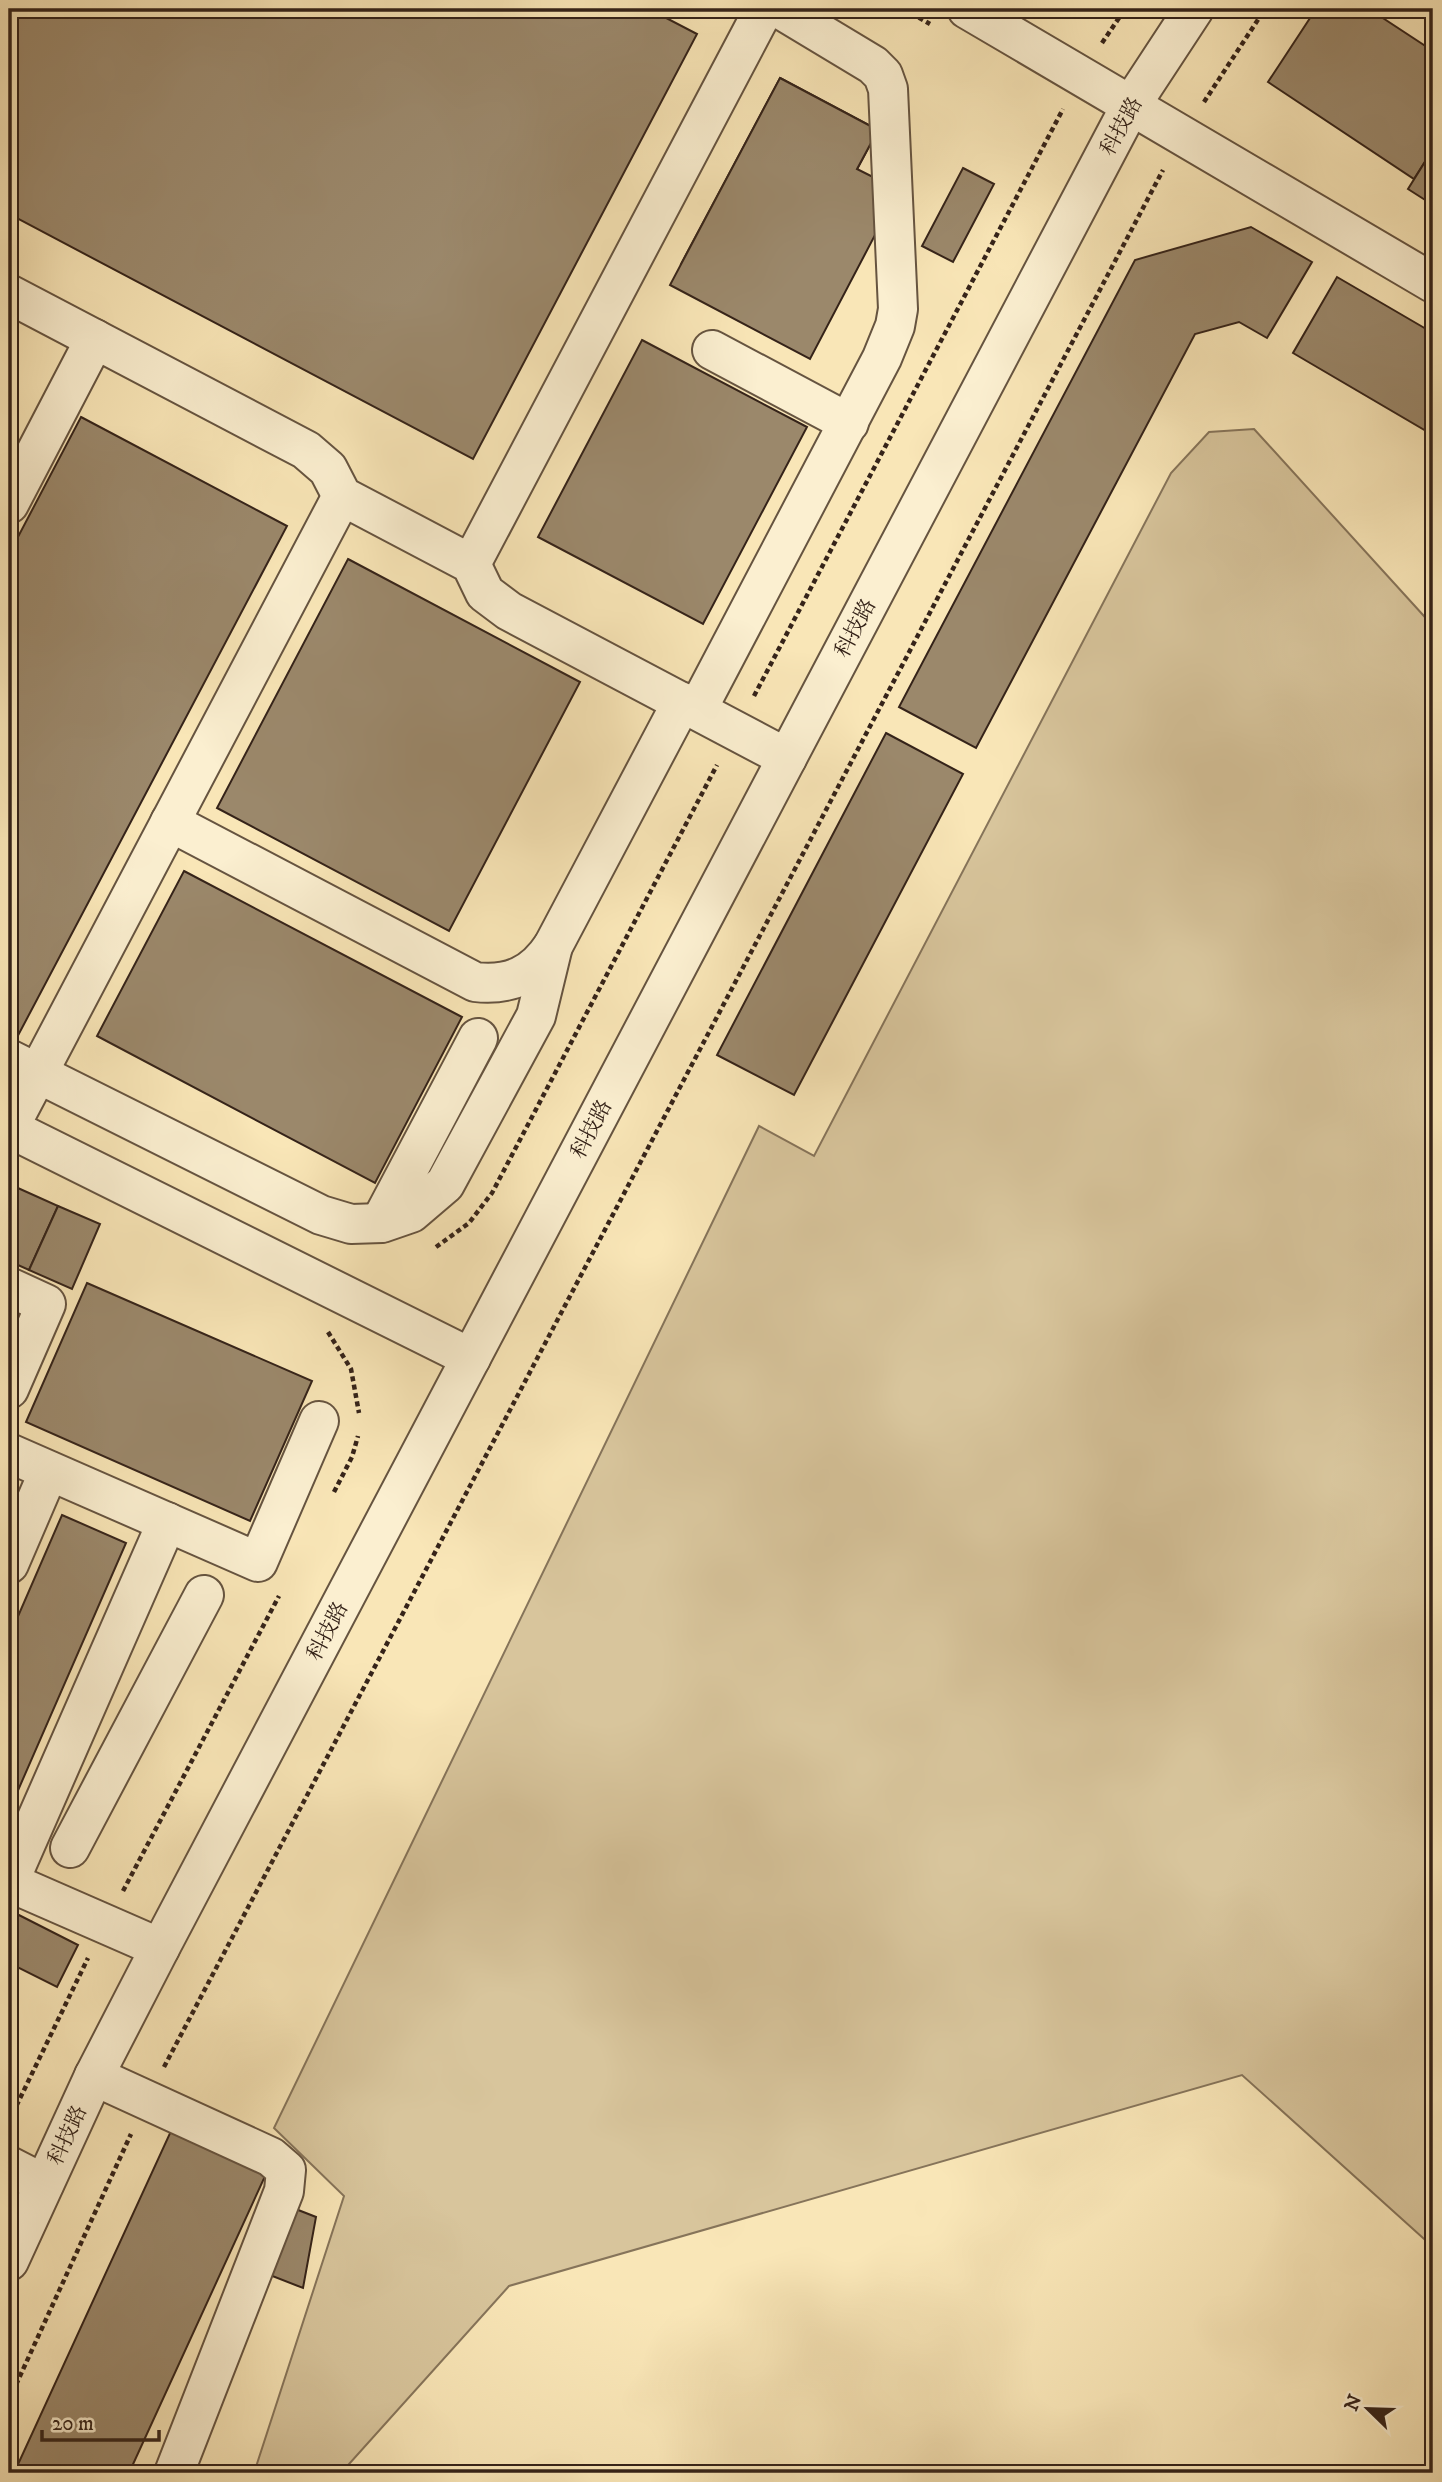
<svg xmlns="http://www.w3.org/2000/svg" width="1442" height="2482" viewBox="0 0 1442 2482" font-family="'IM FELL DW Pica','Noto Serif SC',serif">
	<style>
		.green { fill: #d8c59c; stroke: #86745a; stroke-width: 2 }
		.building { fill: #9b886b; stroke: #352319; stroke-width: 2 }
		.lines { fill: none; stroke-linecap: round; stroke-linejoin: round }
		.minor-casing { stroke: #665440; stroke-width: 42 }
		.path { stroke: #352319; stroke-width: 4.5; stroke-dasharray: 5 3.5; stroke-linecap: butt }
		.minor { stroke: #fbefd0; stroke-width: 38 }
		.labels { text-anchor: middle; stroke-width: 5; stroke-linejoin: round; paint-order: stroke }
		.street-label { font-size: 21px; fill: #352319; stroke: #fbefd0 }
	</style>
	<rect width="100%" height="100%" fill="#f9e6b7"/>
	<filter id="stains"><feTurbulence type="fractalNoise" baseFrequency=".00286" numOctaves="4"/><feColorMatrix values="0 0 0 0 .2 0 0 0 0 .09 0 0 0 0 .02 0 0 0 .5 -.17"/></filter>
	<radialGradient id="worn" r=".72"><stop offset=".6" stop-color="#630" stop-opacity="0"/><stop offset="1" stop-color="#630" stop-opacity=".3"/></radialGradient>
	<path class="green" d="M 1254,429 L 1433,626 L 1433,2247 L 1242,2075 L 509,2286 L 341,2473 L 254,2473 L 344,2196 L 274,2128 L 759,1126 L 814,1156 L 1171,473 L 1209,432 Z"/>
	<g class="building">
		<path d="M 19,9 L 649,9 L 697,34 L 473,459 L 9,214 L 9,28 Z"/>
		<path d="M 1316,9 L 1369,9 L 1433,51 L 1433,149 L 1414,179 L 1268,82 Z"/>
		<path d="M 780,78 L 878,130 L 779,316 L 681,264 Z"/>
		<path d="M 780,78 L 878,130 L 857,169 L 873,177 L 885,216 L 810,359 L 670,285 Z"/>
		<path d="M 1433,149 L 1433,205 L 1408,189 Z"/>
		<path d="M 963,168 L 994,184 L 953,262 L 922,246 Z"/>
		<path d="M 1251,227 L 1312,262 L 1267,338 L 1239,322 L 1195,334 L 976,748 L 899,707 L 1135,260 Z"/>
		<path d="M 1337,277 L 1433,333 L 1433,435 L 1293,353 Z"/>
		<path d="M 642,340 L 807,427 L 703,624 L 538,537 Z"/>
		<path d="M 81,417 L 287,526 L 13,1045 L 9,1043 L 9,554 Z"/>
		<path d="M 348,559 L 580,682 L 449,931 L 217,808 Z"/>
		<path d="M 886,733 L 963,774 L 794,1095 L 717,1055 Z"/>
		<path d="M 184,871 L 462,1017 L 375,1183 L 97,1036 Z"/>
		<path d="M 9,1184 L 58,1206 L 29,1270 L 9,1261 Z"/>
		<path d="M 58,1206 L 100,1224 L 72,1289 L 29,1270 Z"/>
		<path d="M 87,1283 L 312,1381 L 250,1521 L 26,1422 Z"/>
		<path d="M 62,1515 L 126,1543 L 9,1811 L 9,1637 Z"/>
		<path d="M 9,1910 L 78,1945 L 57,1987 L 9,1963 Z"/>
		<path d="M 171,2131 L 266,2174 L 129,2473 L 14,2473 Z"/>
		<path d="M 288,2206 L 316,2217 L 303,2288 L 262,2272 Z"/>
	</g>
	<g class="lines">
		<g class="minor-casing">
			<g id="minor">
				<path d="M 967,9 L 1433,283"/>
				<path d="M 9,294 L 306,450 L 328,469 L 342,496 L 471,564 L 485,593 L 509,611 L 787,758"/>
				<path d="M 712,350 L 849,423"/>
				<path d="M 342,496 L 9,1128 L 471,1358"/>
				<path d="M 9,504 L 95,339"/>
				<path d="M 471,564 L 764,9"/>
				<path d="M 697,710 L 882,358 L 895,326 L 898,309 L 888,89 L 883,75 L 873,65 L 780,9"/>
				<path d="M 170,822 L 475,982 C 510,986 534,975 553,946"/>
				<path d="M 9,1059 L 321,1215 L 351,1224 L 382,1223 L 411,1213 L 445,1184 L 536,1016 L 553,946 L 682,702"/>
				<path d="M 380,1223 L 478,1038"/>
				<path d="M 9,1287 L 46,1304 L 9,1389"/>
				<path d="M 9,1453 L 258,1562 L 319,1421"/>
				<path d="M 9,1564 L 49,1471"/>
				<path d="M 70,1848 L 204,1595"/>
				<path d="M 9,1882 L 167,1522"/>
				<path d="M 9,1882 L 160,1948"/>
				<path d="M 94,2076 L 271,2157 L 286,2170 L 284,2191 L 174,2473"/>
				<path d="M 9,2166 L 44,2184"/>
				<path d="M 9,2261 L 94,2076 L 160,1948 L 1131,105 L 1194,9"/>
			</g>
		</g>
		<g class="path">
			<path d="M 904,9 L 930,24"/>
			<path d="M 1102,43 L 1125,9"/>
			<path d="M 1204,102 L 1265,9"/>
			<path d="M 754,696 L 1063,109"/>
			<path d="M 436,1247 L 469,1223 L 492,1193 L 717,765"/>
			<path d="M 328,1332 L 351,1369 L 359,1413"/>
			<path d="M 334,1492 L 352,1457 L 358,1436"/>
			<path d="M 123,1891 L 279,1596"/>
			<path d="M 164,2067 L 1163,170"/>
			<path d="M 9,2121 L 88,1958"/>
			<path d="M 9,2400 L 131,2134"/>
		</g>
		<use href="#minor" class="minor"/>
	</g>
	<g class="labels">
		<g class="street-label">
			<text transform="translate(1121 126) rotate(-61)" y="7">科技路</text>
			<text transform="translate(855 628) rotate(-62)" y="7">科技路</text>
			<text transform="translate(591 1129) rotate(-62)" y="7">科技路</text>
			<text transform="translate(327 1631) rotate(-62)" y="7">科技路</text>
			<text transform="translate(67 2135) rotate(-65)" y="7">科技路</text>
		</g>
	</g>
	<rect width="1442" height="2482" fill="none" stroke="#f9e6b7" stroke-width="35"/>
	<rect x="10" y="10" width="1421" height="2461" fill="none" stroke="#352319" stroke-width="3.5"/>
	<rect x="18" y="18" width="1407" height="2447" fill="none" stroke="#352319" stroke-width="2"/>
	<g transform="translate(1368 2409) rotate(293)" stroke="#fbefd0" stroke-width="5" paint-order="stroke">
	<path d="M0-5L12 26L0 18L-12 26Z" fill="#352319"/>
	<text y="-10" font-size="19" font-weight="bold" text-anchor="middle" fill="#352319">N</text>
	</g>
	<path d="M42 2430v10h117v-10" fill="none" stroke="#352319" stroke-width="3.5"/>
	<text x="52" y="2430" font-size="21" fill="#352319" stroke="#fbefd0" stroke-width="5" paint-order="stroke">20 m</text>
	<rect width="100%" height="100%" filter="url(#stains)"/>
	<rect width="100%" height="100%" fill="url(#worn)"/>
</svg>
